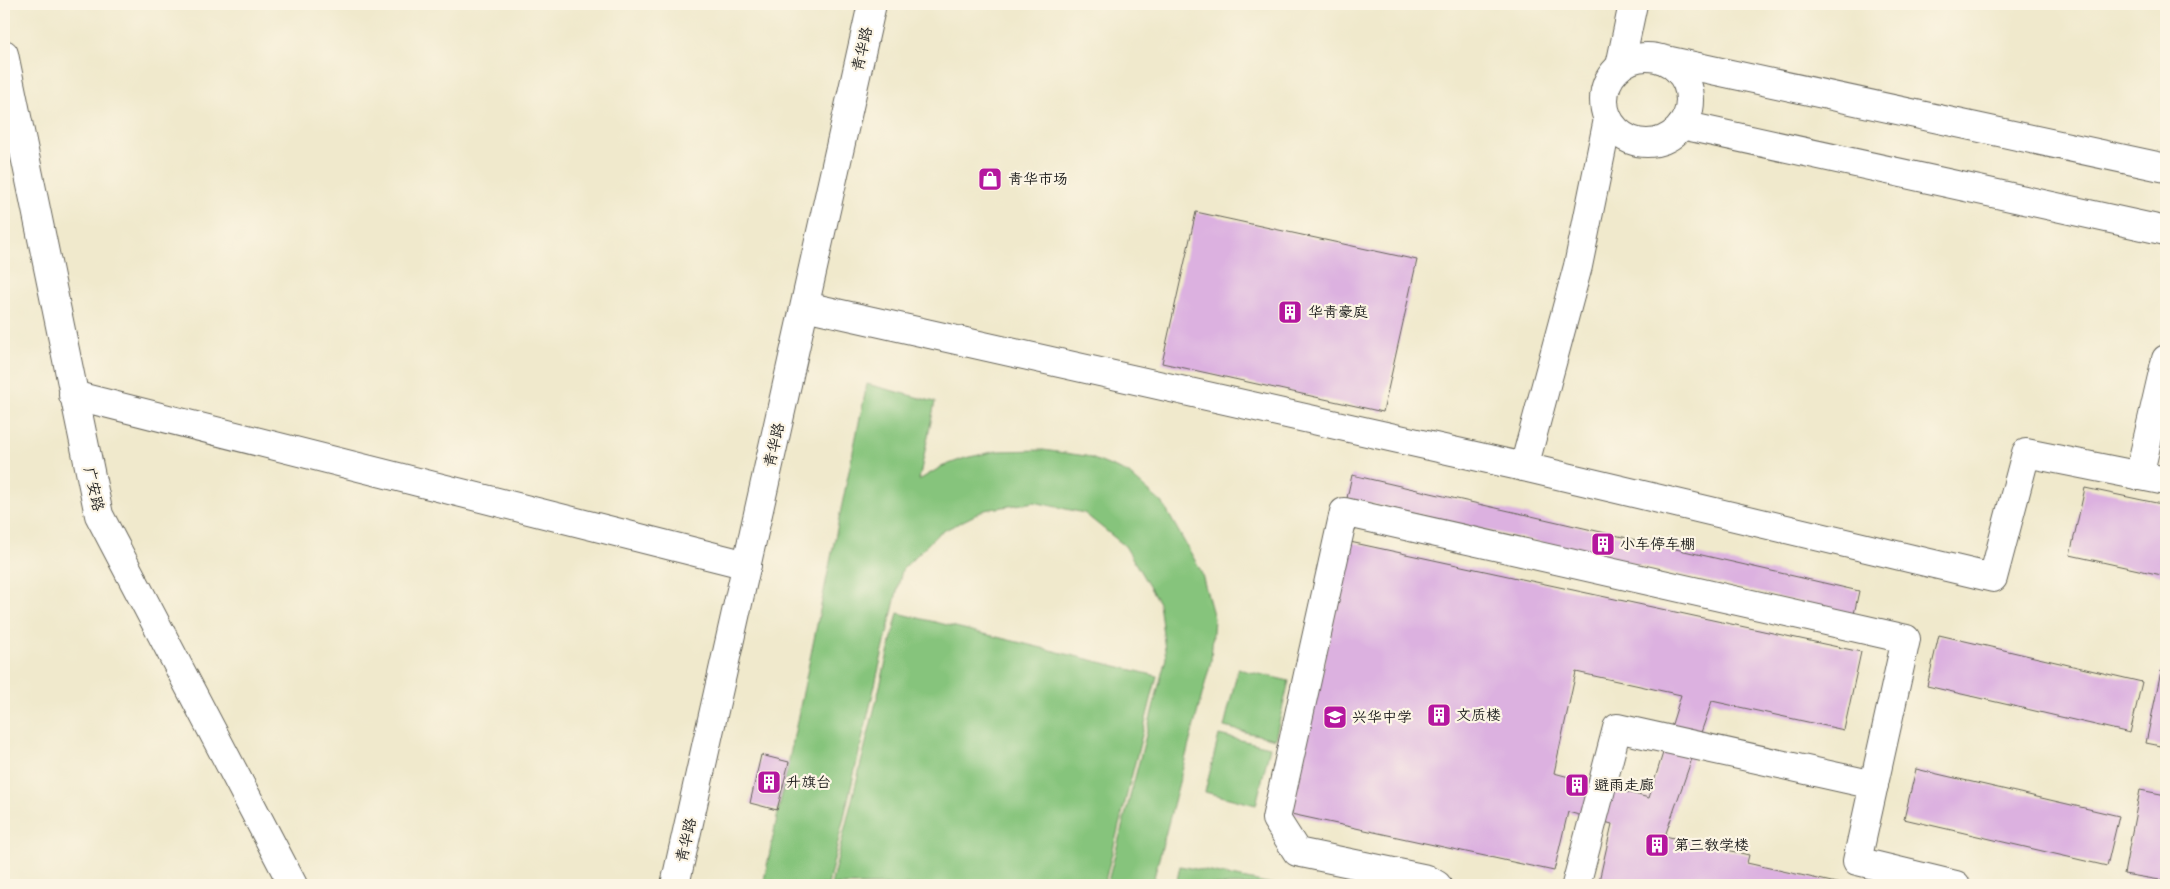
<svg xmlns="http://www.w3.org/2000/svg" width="2170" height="889" viewBox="0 0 2170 889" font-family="Kalam,'LXGW WenKai TC',sans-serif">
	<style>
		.green { fill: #86c47b; stroke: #51704c }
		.building { fill: #dcb1e0; fill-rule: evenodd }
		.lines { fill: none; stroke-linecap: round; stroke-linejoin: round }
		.minor-casing { stroke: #66645a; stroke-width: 30 }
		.minor { stroke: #fff; stroke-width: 28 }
		.labels { text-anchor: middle; stroke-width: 4.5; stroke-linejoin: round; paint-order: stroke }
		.street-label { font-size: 15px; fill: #1c1c1c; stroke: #fcf5e5 }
		.poi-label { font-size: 15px; fill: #1c1c1c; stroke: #fcf5e5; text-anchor: start }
	</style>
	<rect width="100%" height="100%" fill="#fcf5e5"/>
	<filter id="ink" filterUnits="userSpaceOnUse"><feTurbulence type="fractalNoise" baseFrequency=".02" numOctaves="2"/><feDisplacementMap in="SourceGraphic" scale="10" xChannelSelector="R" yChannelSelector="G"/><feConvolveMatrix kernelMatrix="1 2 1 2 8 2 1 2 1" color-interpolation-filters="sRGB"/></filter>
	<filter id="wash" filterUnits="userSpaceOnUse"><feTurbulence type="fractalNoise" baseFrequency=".0096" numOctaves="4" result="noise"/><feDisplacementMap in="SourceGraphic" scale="20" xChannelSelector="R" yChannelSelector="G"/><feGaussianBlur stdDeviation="1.12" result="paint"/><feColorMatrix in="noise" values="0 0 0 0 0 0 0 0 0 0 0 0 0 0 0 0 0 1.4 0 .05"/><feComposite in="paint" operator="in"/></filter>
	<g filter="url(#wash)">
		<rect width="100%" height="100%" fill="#f0e9cc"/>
		<g class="green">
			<path d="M 867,384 L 935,402 L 919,480 L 941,467 L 965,458 L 997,451 L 1043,450 L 1086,456 L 1128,473 L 1163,504 L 1201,571 L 1214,618 L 1211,661 L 1152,885 L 1107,885 L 1166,658 L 1159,603 L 1125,546 L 1084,513 L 1034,502 L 985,510 L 939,533 L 902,570 L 828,885 L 763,885 Z"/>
			<path d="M 898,613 L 1157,676 L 1104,885 L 831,885 Z"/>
			<path d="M 1238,669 L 1289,681 L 1275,739 L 1224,727 Z"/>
			<path d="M 1219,735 L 1270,747 L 1256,805 L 1205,792 Z"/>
			<path d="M 1180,866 L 1277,885 L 1176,885 Z"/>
		</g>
		<g id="blocks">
			<g class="building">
				<path d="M 1196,212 L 1417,260 L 1383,412 L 1162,363 Z"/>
				<path d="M 1352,475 L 1859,591 L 1854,614 L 1347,498 Z"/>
				<path d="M 2085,488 L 2166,505 L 2166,576 L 2070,555 Z"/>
				<path d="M 1350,542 L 1861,652 L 1844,730 L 1712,701 L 1665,836 L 1749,855 L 1747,863 L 1845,885 L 1617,885 L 1599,881 L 1612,824 L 1568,812 L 1554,871 L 1291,814 ZM 1576,672 L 1681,695 L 1649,798 L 1554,773 Z"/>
				<path d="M 1939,635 L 2142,682 L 2130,733 L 1927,686 Z"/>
				<path d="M 2161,671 L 2166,673 L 2166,747 L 2146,743 Z"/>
				<path d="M 761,755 L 789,762 L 777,810 L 750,803 Z"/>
				<path d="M 1916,769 L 2119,816 L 2107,866 L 1904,819 Z"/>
				<path d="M 2140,790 L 2166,795 L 2166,881 L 2124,874 Z"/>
			</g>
		</g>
	</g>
	<g filter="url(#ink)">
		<use href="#blocks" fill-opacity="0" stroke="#66645a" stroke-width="1"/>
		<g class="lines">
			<g class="minor-casing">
				<g id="minor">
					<path d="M 4,54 L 99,515 L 293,885"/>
					<circle cx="1647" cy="100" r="43"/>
					<path d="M 1661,59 L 2166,168"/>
					<path d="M 1620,66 L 1633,4"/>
					<path d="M 1682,125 L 2166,231"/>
					<path d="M 805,306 L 1524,467 L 1993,578 L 2026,453 L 2166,481"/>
					<path d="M 73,395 L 747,565"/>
					<path d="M 1524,467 L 1578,266 L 1608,119"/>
					<path d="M 2139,476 L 2166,359"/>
					<path d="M 675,885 L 872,4"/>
					<path d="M 1437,885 L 1427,879 L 1297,852 L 1276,819 L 1344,512 L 1906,639 L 1857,861 L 1956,885"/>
					<path d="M 1576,885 L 1617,728 L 1874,785"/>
				</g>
			</g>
			<use href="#minor" class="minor"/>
		</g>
	</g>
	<defs>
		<g id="shop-square" transform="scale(1.25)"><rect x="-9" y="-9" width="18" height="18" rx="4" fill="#b5179e" stroke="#fcf5e5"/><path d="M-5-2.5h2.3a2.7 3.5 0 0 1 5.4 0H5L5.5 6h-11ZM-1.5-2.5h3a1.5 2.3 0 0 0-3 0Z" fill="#fff"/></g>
		<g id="building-square" transform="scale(1.25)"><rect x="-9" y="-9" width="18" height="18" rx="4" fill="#b5179e" stroke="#fcf5e5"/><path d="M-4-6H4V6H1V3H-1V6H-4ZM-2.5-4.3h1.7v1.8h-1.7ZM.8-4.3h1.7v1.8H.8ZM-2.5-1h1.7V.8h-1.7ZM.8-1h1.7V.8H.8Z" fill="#fff"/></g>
		<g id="school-square" transform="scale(1.25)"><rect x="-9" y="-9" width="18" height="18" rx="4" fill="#b5179e" stroke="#fcf5e5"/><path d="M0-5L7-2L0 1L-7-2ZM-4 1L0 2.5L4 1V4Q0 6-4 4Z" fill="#fff"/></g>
	</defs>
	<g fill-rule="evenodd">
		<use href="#shop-square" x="990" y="179"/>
		<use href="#building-square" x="1290" y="312"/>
		<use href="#building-square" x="1603" y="544"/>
		<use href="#building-square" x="1439" y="715"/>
		<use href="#school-square" x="1335" y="717"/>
		<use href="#building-square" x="769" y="782"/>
		<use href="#building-square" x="1577" y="785"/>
		<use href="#building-square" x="1657" y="845"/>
	</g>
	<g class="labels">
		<g class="street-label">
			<text transform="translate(862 49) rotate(-77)" y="5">青华路</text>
			<text transform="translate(774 445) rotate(-77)" y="5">青华路</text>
			<text transform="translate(94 489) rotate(77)" y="5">广安路</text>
			<text transform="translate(686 840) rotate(-77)" y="5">青华路</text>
		</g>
		<g class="poi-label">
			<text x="1008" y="184">青华市场</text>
			<text x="1308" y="317">华青豪庭</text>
			<text x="1620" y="549">小车停车棚</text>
			<text x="1456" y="720">文质楼</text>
			<text x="1352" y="722">兴华中学</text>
			<text x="786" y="787">升旗台</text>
			<text x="1594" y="790">避雨走廊</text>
			<text x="1674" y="850">第三教学楼</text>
		</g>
	</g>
	<rect width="2170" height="889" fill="none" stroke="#fcf5e5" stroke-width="20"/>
</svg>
